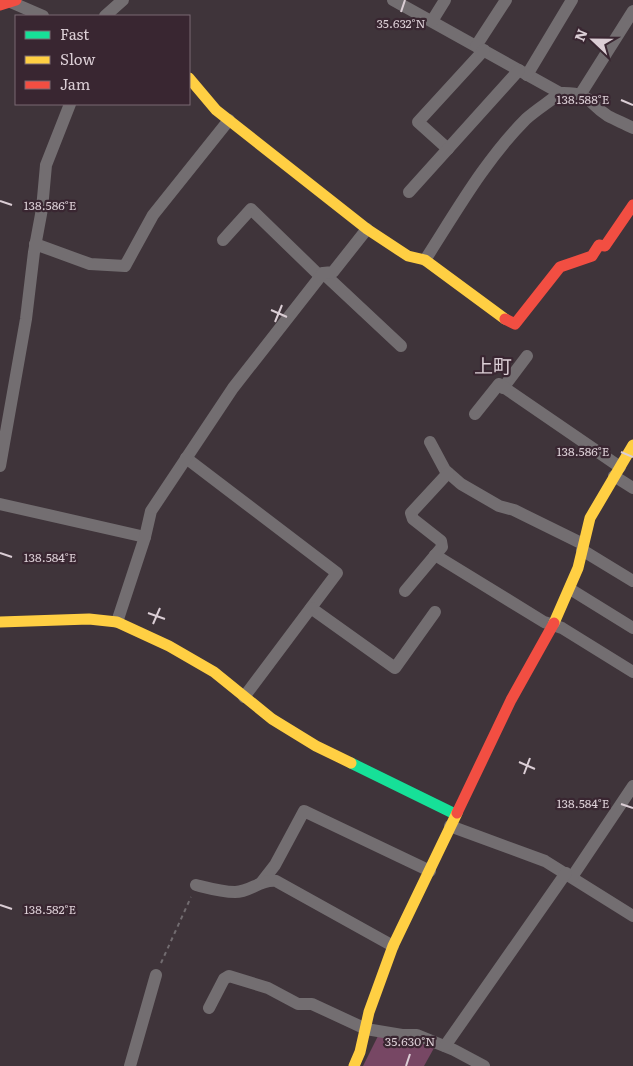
<svg xmlns="http://www.w3.org/2000/svg" width="633" height="1066" viewBox="0 0 633 1066" font-family="Literata,'Noto Sans JP',serif">
	<style>
		.green { fill: #774764 }
		.lines { fill: none; stroke-linecap: round; stroke-linejoin: round }
		.path { stroke: #716b6f; stroke-width: 2; stroke-dasharray: 4 4; stroke-linecap: butt }
		.street { stroke: #736e71; stroke-width: 12 }
		.fast { stroke: #16e098; stroke-width: 11 }
		.slow { stroke: #ffcf43; stroke-width: 11 }
		.jam { stroke: #f24e42; stroke-width: 11 }
		.ticks { fill: none; stroke: #dbced5; stroke-width: 2 }
		.labels { text-anchor: middle; stroke-width: 4.5; stroke-linejoin: round; paint-order: stroke }
		.quarter-label { font-size: 19px; fill: #dbced5; stroke: #392631 }
		.ticks-label { font-size: 12px; text-anchor: middle; fill: #dbced5; stroke: #392631; stroke-width: 4.5; stroke-linejoin: round; paint-order: stroke }
	</style>
	<rect width="100%" height="100%" fill="#3f343a"/>
	<path class="green" d="M 378,1036 L 420,1041 L 434,1048 L 424,1066 L 363,1066 Z"/>
	<g class="lines">
		<path class="path" d="M 161,963 L 191,897"/>
		<g class="street">
			<path d="M 6,0 L 43,16"/>
			<path d="M 393,0 L 560,93 C 592,92 586,102 608,116 C 616,120 625,124 633,128"/>
			<path d="M 105,16 L 123,0"/>
			<path d="M 432,21 L 445,0"/>
			<path d="M 476,46 L 506,0"/>
			<path d="M 527,75 L 572,0"/>
			<path d="M 580,95 L 633,11"/>
			<path d="M 448,149 L 418,122 L 484,50"/>
			<path d="M 409,192 L 519,70"/>
			<path d="M 223,240 L 251,209 L 320,276"/>
			<path d="M 35,244 L 90,264 L 125,266 L 153,215 L 229,120"/>
			<path d="M 425,260 C 456,212 485,160 526,119 C 536,110 549,102 560,93"/>
			<path d="M 323,273 L 401,346"/>
			<path d="M 503,388 L 527,356"/>
			<path d="M 475,414 L 499,384 L 620,467"/>
			<path d="M 430,442 L 445,470 L 461,484 L 499,506 L 514,510 L 583,544"/>
			<path d="M 186,458 L 337,573 L 244,697"/>
			<path d="M 0,466 L 26,319 L 34,252 L 42,209 L 46,165 L 70,104"/>
			<path d="M 614,476 L 633,488"/>
			<path d="M 0,504 L 145,537"/>
			<path d="M 582,550 L 633,581"/>
			<path d="M 435,555 L 544,622 L 562,628 L 633,672"/>
			<path d="M 570,589 L 633,628"/>
			<path d="M 405,591 L 442,547 L 441,541 L 413,519 L 411,513 L 448,473"/>
			<path d="M 311,608 L 395,668 L 435,612"/>
			<path d="M 117,622 L 145,537 L 151,511 L 233,388 L 323,273 L 333,272 L 367,229"/>
			<path d="M 450,826 L 545,861 L 633,916"/>
			<path d="M 572,877 L 633,786"/>
			<path d="M 261,883 L 275,865 L 304,811 L 430,871"/>
			<path d="M 196,885 C 208,888 222,892 235,892 C 251,892 260,879 276,881 L 393,946"/>
			<path d="M 209,1008 L 224,979 L 229,976 L 268,988 L 298,1004 L 312,1004 L 366,1029 L 402,1035 L 417,1035 L 454,1050 L 484,1066"/>
			<path d="M 445,1046 L 566,873"/>
			<path d="M 130,1066 L 156,975"/>
		</g>
		<path class="fast" d="M 351,763 L 455,814"/>
		<g class="slow">
			<path d="M 189,78 L 216,110 L 367,229 L 408,256 L 425,260 L 505,319"/>
			<path d="M 0,622 L 89,619 L 117,622 L 169,646 L 214,672 L 272,719 L 316,746 L 351,763"/>
			<path d="M 554,623 L 578,568 L 590,518 L 633,445"/>
			<path d="M 354,1066 L 360,1052 L 369,1012 L 393,946 L 457,813"/>
		</g>
		<g class="jam">
			<path d="M 0,5 L 16,0"/>
			<path d="M 505,319 L 515,324 L 560,267 L 592,256 L 599,245 L 605,246 L 633,205"/>
			<path d="M 457,813 L 511,700 L 554,623"/>
		</g>
	</g>
	<path class="ticks" d="M 401,12 L 405,0M 621,100 L 633,105M 0,201 L 12,205M 271,310 L 287,317M 275,322 L 282,305M 621,452 L 633,457M 0,553 L 12,557M 148,613 L 165,619M 153,624 L 160,608M 519,762 L 535,769M 524,774 L 530,758M 621,804 L 633,808M 0,905 L 12,909M 406,1066 L 410,1054"/>
	<g class="labels">
		<g class="quarter-label">
			<text x="493" y="373">上町</text>
		</g>
	</g>
	<g class="ticks-label">
		<text x="401" y="28">35.632°N</text>
		<text x="583" y="104">138.588°E</text>
		<text x="50" y="210">138.586°E</text>
		<text x="583" y="456">138.586°E</text>
		<text x="50" y="562">138.584°E</text>
		<text x="583" y="808">138.584°E</text>
		<text x="50" y="914">138.582°E</text>
		<text x="410" y="1046">35.630°N</text>
	</g>
	<rect x="15" y="15" width="175" height="90" fill="#392631" stroke="#7a6973"/>
	<rect x="25" y="31" width="25" height="8" fill="#16e098" stroke="#7a6973"/>
	<text x="60" y="40" font-size="15" fill="#dbced5">Fast</text>
	<rect x="25" y="56" width="25" height="8" fill="#ffcf43" stroke="#7a6973"/>
	<text x="60" y="65" font-size="15" fill="#dbced5">Slow</text>
	<rect x="25" y="81" width="25" height="8" fill="#f24e42" stroke="#7a6973"/>
	<text x="60" y="90" font-size="15" fill="#dbced5">Jam</text>
	<g transform="translate(593 40) rotate(292)" stroke="#392631" stroke-width="4" paint-order="stroke">
	<path d="M0-4L9 19L0 12L-9 19Z" fill="#dbced5"/>
	<text y="-8" font-size="14" font-weight="bold" text-anchor="middle" fill="#dbced5">N</text>
	</g>
</svg>
